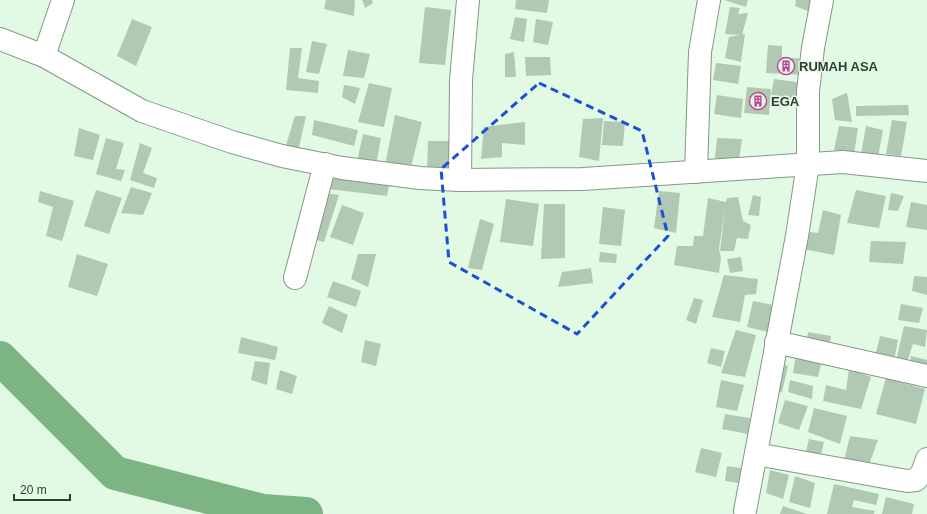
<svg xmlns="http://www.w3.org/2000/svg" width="927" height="514" viewBox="0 0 927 514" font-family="Helvetica,sans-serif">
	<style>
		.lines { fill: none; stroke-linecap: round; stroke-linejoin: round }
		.river { stroke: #7db483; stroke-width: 34 }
		.building { fill: #b1c8b2 }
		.street-casing { stroke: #829884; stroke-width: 24 }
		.street { stroke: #fff; stroke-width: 22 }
		.marked { fill: none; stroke: #1d4ed8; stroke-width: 3; stroke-dasharray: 8 5; stroke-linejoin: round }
		.labels { text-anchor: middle; stroke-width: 3; stroke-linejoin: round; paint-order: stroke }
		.poi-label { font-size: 13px; font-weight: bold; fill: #333c34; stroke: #e2fae3; text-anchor: start }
	</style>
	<rect width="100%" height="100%" fill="#e2fae3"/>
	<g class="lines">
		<path class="river" d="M 0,358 L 115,473 L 263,511 L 306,514"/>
	</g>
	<g class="building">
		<path d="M 326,0 L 355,0 L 354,16 L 324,9 Z"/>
		<path d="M 362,0 L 372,0 L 373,3 L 365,8 Z"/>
		<path d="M 516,0 L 549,0 L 547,13 L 515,9 Z"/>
		<path d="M 724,0 L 748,0 L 746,7 Z"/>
		<path d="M 796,0 L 817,0 L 813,13 L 795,6 Z"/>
		<path d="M 425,7 L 451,10 L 445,65 L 419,63 Z"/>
		<path d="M 730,7 L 740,8 L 738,14 L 748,13 L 742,35 L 725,34 Z"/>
		<path d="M 515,17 L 527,19 L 524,42 L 510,39 Z"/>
		<path d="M 132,19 L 152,27 L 136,66 L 117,56 Z"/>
		<path d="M 536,19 L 553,22 L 548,45 L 533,42 Z"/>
		<path d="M 745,34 L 741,62 L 725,58 L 729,37 Z"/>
		<path d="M 312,41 L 327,44 L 319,74 L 306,72 Z"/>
		<path d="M 768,45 L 782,46 L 782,57 L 806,59 L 804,75 L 766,73 Z"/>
		<path d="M 290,48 L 302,48 L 298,78 L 319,81 L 318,93 L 286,90 Z"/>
		<path d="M 348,50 L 370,54 L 364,78 L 343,76 Z"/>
		<path d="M 514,52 L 516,77 L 505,77 L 505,54 Z"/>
		<path d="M 525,57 L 550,57 L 551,75 L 526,76 Z"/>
		<path d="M 716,63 L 741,66 L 738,84 L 713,80 Z"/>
		<path d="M 774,79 L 804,83 L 804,99 L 771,95 Z"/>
		<path d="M 369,83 L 392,88 L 384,127 L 358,122 Z"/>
		<path d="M 344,85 L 360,88 L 355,104 L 342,97 Z"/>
		<path d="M 747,87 L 771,89 L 769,115 L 744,113 Z"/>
		<path d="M 847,93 L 852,122 L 835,120 L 832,99 Z"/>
		<path d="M 717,95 L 743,99 L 741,118 L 714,114 Z"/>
		<path d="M 908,105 L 909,115 L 856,116 L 856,106 Z"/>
		<path d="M 395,115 L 422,122 L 410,171 L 385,165 Z"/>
		<path d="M 295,116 L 306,116 L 298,152 L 285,148 Z"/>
		<path d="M 603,118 L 599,161 L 579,157 L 583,119 Z"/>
		<path d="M 314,120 L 358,130 L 354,146 L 312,135 Z"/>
		<path d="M 892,120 L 907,122 L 901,156 L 886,154 Z"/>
		<path d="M 604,121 L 625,122 L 623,146 L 602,145 Z"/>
		<path d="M 525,122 L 525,145 L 502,143 L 502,157 L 481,159 L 484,127 Z"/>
		<path d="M 839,126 L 858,128 L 854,154 L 834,150 Z"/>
		<path d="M 866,126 L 883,130 L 878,157 L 861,154 Z"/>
		<path d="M 79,128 L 100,135 L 93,160 L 74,156 Z"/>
		<path d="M 363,134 L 381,138 L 375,171 L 356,166 Z"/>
		<path d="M 106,138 L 124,143 L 116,169 L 125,170 L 121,181 L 96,174 Z"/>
		<path d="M 717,138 L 742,139 L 739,160 L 715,158 Z"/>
		<path d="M 428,141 L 450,141 L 450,169 L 427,170 Z"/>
		<path d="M 140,143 L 152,148 L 143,173 L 157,178 L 154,188 L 130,180 Z"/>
		<path d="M 330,171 L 390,180 L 387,196 L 328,189 Z"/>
		<path d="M 131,187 L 152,193 L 143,215 L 121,213 Z"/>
		<path d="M 96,190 L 122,198 L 109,234 L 84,226 Z"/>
		<path d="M 856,190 L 886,196 L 879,228 L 847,223 Z"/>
		<path d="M 40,191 L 74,201 L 62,241 L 46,236 L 53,207 L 38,202 Z"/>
		<path d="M 659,191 L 680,193 L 676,233 L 654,228 Z"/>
		<path d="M 324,193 L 339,195 L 324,242 L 313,239 Z"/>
		<path d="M 891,193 L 904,196 L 898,211 L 888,210 Z"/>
		<path d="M 753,195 L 761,197 L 759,216 L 748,215 Z"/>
		<path d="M 738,197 L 743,221 L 751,225 L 748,239 L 737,238 L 734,251 L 720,251 L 725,208 L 719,249 L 721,258 L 719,273 L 674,265 L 677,246 L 693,246 L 694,236 L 703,236 L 708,198 L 726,202 L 727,198 Z"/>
		<path d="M 506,199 L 539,204 L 533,246 L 500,242 Z"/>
		<path d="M 911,202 L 927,205 L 927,230 L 906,227 Z"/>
		<path d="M 544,204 L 565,204 L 565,258 L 541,259 Z"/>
		<path d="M 342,205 L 364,213 L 353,245 L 330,237 Z"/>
		<path d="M 603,207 L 625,210 L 621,246 L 599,244 Z"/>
		<path d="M 823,210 L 841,215 L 834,255 L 798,248 L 802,231 L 818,233 Z"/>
		<path d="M 480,219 L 494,224 L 482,270 L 468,268 Z"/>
		<path d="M 871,241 L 906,242 L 903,264 L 869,262 Z"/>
		<path d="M 600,252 L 617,254 L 616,263 L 599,262 Z"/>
		<path d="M 77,254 L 108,264 L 97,296 L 68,287 Z"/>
		<path d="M 358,254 L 376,254 L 368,287 L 351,279 Z"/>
		<path d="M 741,257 L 743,271 L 730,273 L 727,259 Z"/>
		<path d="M 591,268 L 593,283 L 558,287 L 562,272 Z"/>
		<path d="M 724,275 L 758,279 L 756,294 L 745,295 L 740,322 L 712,317 Z"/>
		<path d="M 914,276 L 927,277 L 927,295 L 912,291 Z"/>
		<path d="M 333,281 L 361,291 L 356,307 L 327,297 Z"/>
		<path d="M 694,298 L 703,300 L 696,324 L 686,320 Z"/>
		<path d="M 753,301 L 773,305 L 768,332 L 747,327 Z"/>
		<path d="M 901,304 L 923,308 L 919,323 L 898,320 Z"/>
		<path d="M 329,306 L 348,315 L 342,333 L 322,323 Z"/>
		<path d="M 904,326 L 927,330 L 925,347 L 913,344 L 905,368 L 895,365 Z"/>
		<path d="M 736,330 L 756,335 L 745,377 L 721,373 Z"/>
		<path d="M 808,332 L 831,336 L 829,348 L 806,344 Z"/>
		<path d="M 880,336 L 898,340 L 893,366 L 874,361 Z"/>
		<path d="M 241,337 L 278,347 L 275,360 L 238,353 Z"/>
		<path d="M 365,340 L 381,344 L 376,366 L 361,362 Z"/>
		<path d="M 711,348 L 725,351 L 721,367 L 707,363 Z"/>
		<path d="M 796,354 L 822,360 L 818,377 L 793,373 Z"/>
		<path d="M 911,356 L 927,360 L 927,368 L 908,371 Z"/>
		<path d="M 255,361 L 270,363 L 267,385 L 251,380 Z"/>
		<path d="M 777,363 L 788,366 L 782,392 L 771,390 Z"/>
		<path d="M 849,369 L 871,377 L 861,409 L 823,401 L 826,385 L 846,390 Z"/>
		<path d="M 280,370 L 297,376 L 292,394 L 276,389 Z"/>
		<path d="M 886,378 L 925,389 L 916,424 L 876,414 Z"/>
		<path d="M 721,380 L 744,385 L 737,411 L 716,407 Z"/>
		<path d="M 790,380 L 813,386 L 812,399 L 788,392 Z"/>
		<path d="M 785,400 L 808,406 L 799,430 L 778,423 Z"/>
		<path d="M 814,408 L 847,416 L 840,444 L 808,432 Z"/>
		<path d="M 725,414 L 750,418 L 748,434 L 722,429 Z"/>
		<path d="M 850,436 L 878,440 L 867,470 L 843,465 Z"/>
		<path d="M 809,439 L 824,442 L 819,463 L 804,460 Z"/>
		<path d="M 701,448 L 722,453 L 716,477 L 695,472 Z"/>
		<path d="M 727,466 L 747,469 L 744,484 L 725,481 Z"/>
		<path d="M 770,470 L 789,475 L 783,499 L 766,493 Z"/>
		<path d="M 795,476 L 815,483 L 810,508 L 789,502 Z"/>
		<path d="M 834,484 L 879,494 L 876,505 L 854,500 L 852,507 L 875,511 L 874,514 L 827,514 Z"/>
		<path d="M 886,497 L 914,504 L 912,514 L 882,514 Z"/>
		<path d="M 783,506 L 807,514 L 780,514 Z"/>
	</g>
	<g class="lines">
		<g class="street-casing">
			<g id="street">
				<path d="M 0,39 L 44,56 L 142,111 L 232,142 L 282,156 L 342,168 L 420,178 L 460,180 L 583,179 L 843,162 L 927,171"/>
				<path d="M 44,56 L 63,0"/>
				<path d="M 696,172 L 700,52 L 709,0"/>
				<path d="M 460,180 L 461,80 L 468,0"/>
				<path d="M 295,278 L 325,164"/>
				<path d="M 776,342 L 927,376"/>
				<path d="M 756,454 L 907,481 L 916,480 L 922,473 L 927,459"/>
				<path d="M 745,511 L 797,236 L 808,164 L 808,91 L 813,48 L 822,0"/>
			</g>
		</g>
		<use href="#street" class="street"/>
	</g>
	<path class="marked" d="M 539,83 L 642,131 L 668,236 L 577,334 L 449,262 L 441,169 Z"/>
	<defs>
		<g id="building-ring" transform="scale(0.9)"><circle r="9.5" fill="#e2fae3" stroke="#bb4296" stroke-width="1.5"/><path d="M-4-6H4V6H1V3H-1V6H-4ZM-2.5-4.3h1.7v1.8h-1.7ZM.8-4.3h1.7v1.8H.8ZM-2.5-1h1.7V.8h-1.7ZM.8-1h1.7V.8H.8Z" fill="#bb4296"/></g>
	</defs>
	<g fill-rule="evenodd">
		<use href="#building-ring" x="786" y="66"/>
		<use href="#building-ring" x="758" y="101"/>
	</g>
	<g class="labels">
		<g class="poi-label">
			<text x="799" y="71">RUMAH ASA</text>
			<text x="771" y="106">EGA</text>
		</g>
	</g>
	<path d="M14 494v6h56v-6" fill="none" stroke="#333c34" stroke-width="2"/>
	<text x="20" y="494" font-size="12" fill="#333c34" stroke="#e2fae3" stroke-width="3" paint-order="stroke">20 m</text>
</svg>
